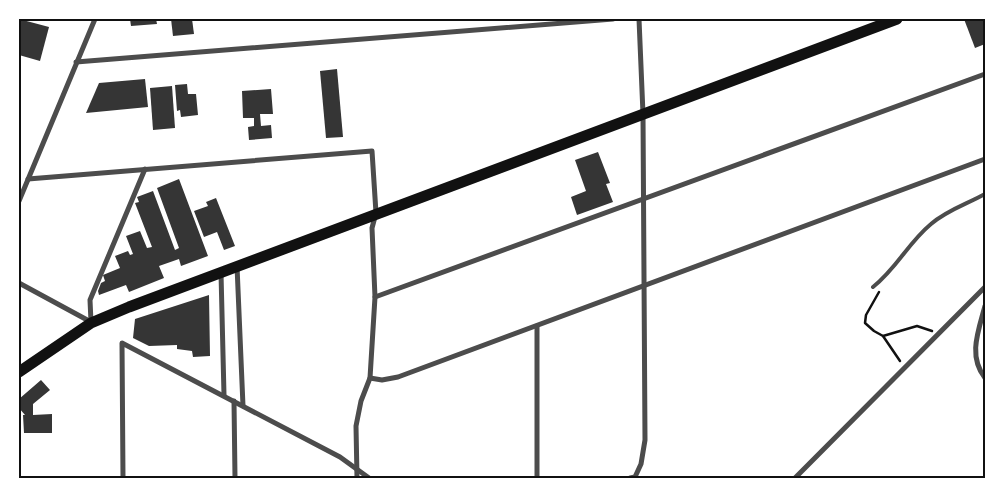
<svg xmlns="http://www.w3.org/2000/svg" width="1004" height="497" viewBox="0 0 1004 497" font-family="'Fira Sans',sans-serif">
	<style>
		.building { fill: #353535 }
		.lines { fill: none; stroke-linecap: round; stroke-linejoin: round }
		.path { stroke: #111; stroke-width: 2.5 }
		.service { stroke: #4c4c4c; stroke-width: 4 }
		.minor { stroke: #4c4c4c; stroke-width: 5 }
		.primary { stroke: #111; stroke-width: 11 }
		.neatline { fill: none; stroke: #111; stroke-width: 2 }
	</style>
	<rect width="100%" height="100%" fill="#fff"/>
	<g class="building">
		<path d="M 19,19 L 49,27 L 40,61 L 19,55 Z"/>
		<path d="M 130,19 L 156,19 L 157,24 L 131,26 Z"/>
		<path d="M 171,19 L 192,19 L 194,34 L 173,36 Z"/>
		<path d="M 964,19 L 985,19 L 985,44 L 975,48 Z"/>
		<path d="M 337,69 L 343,137 L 326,138 L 320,71 Z"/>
		<path d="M 145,79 L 148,107 L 86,113 L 99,83 Z"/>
		<path d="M 187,84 L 188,94 L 196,94 L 198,115 L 181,117 L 180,110 L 177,111 L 175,85 Z"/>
		<path d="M 172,86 L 175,128 L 153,130 L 150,88 Z"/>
		<path d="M 271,89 L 273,114 L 260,114 L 261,126 L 271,125 L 272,138 L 249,140 L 248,127 L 254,126 L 254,118 L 243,118 L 242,91 Z"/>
		<path d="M 598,152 L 610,183 L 606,184 L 613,202 L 577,215 L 571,197 L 586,191 L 575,160 Z"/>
		<path d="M 179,179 L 208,256 L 181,266 L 179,259 L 159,266 L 164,278 L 129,292 L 126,285 L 99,295 L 98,291 L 101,283 L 105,281 L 103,275 L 120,268 L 115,256 L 128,251 L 130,255 L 133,254 L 126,236 L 140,231 L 147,248 L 152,247 L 135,203 L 139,202 L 137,197 L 153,191 L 175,250 L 179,248 L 157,188 Z"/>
		<path d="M 216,198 L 235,246 L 224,250 L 217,232 L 204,237 L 194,211 L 208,206 L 206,202 Z"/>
		<path d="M 209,295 L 210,356 L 193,357 L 192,351 L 177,349 L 177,345 L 149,346 L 133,338 L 135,319 Z"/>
		<path d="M 41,380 L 50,390 L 33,404 L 33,415 L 52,414 L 52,433 L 24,433 L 23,415 L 25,415 L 19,408 L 19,399 Z"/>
	</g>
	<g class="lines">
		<g class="path">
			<path d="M 879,292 L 866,315 L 865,323 L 874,331 L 883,336 L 900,361"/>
			<path d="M 883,336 L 917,326 L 932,331"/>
		</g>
		<path class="service" d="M 873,287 C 897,268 908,243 931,224 C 947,210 967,204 985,194"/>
		<g class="minor">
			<path d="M 76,62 L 613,19"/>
			<path d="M 28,179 L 372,151 L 376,213 L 372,228 L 375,297 L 370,378 L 361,401 L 356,426 L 357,478"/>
			<path d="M 19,201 L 95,19"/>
			<path d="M 237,266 L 243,406"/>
			<path d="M 221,273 L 224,395"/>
			<path d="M 19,283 L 91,322"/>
			<path d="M 375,297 L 985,74"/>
			<path d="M 985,306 C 978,332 968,356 985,378"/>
			<path d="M 91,322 L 90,300 L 145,169"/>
			<path d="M 370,378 L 382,380 L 398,377 L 985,159"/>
			<path d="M 234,401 L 235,478"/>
			<path d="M 123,478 L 122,343 L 340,457 L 369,478"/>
			<path d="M 537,478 L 537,326"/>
			<path d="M 630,478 L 635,477 L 641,464 L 645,440 L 643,114 L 639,19"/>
			<path d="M 795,478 L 985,287"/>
		</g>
		<path class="primary" d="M 19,372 L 91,323 L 129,307 L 897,19"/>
	</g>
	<rect width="1004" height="497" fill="none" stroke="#ffffff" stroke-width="40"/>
	<rect x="20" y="20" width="964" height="457" class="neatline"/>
</svg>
